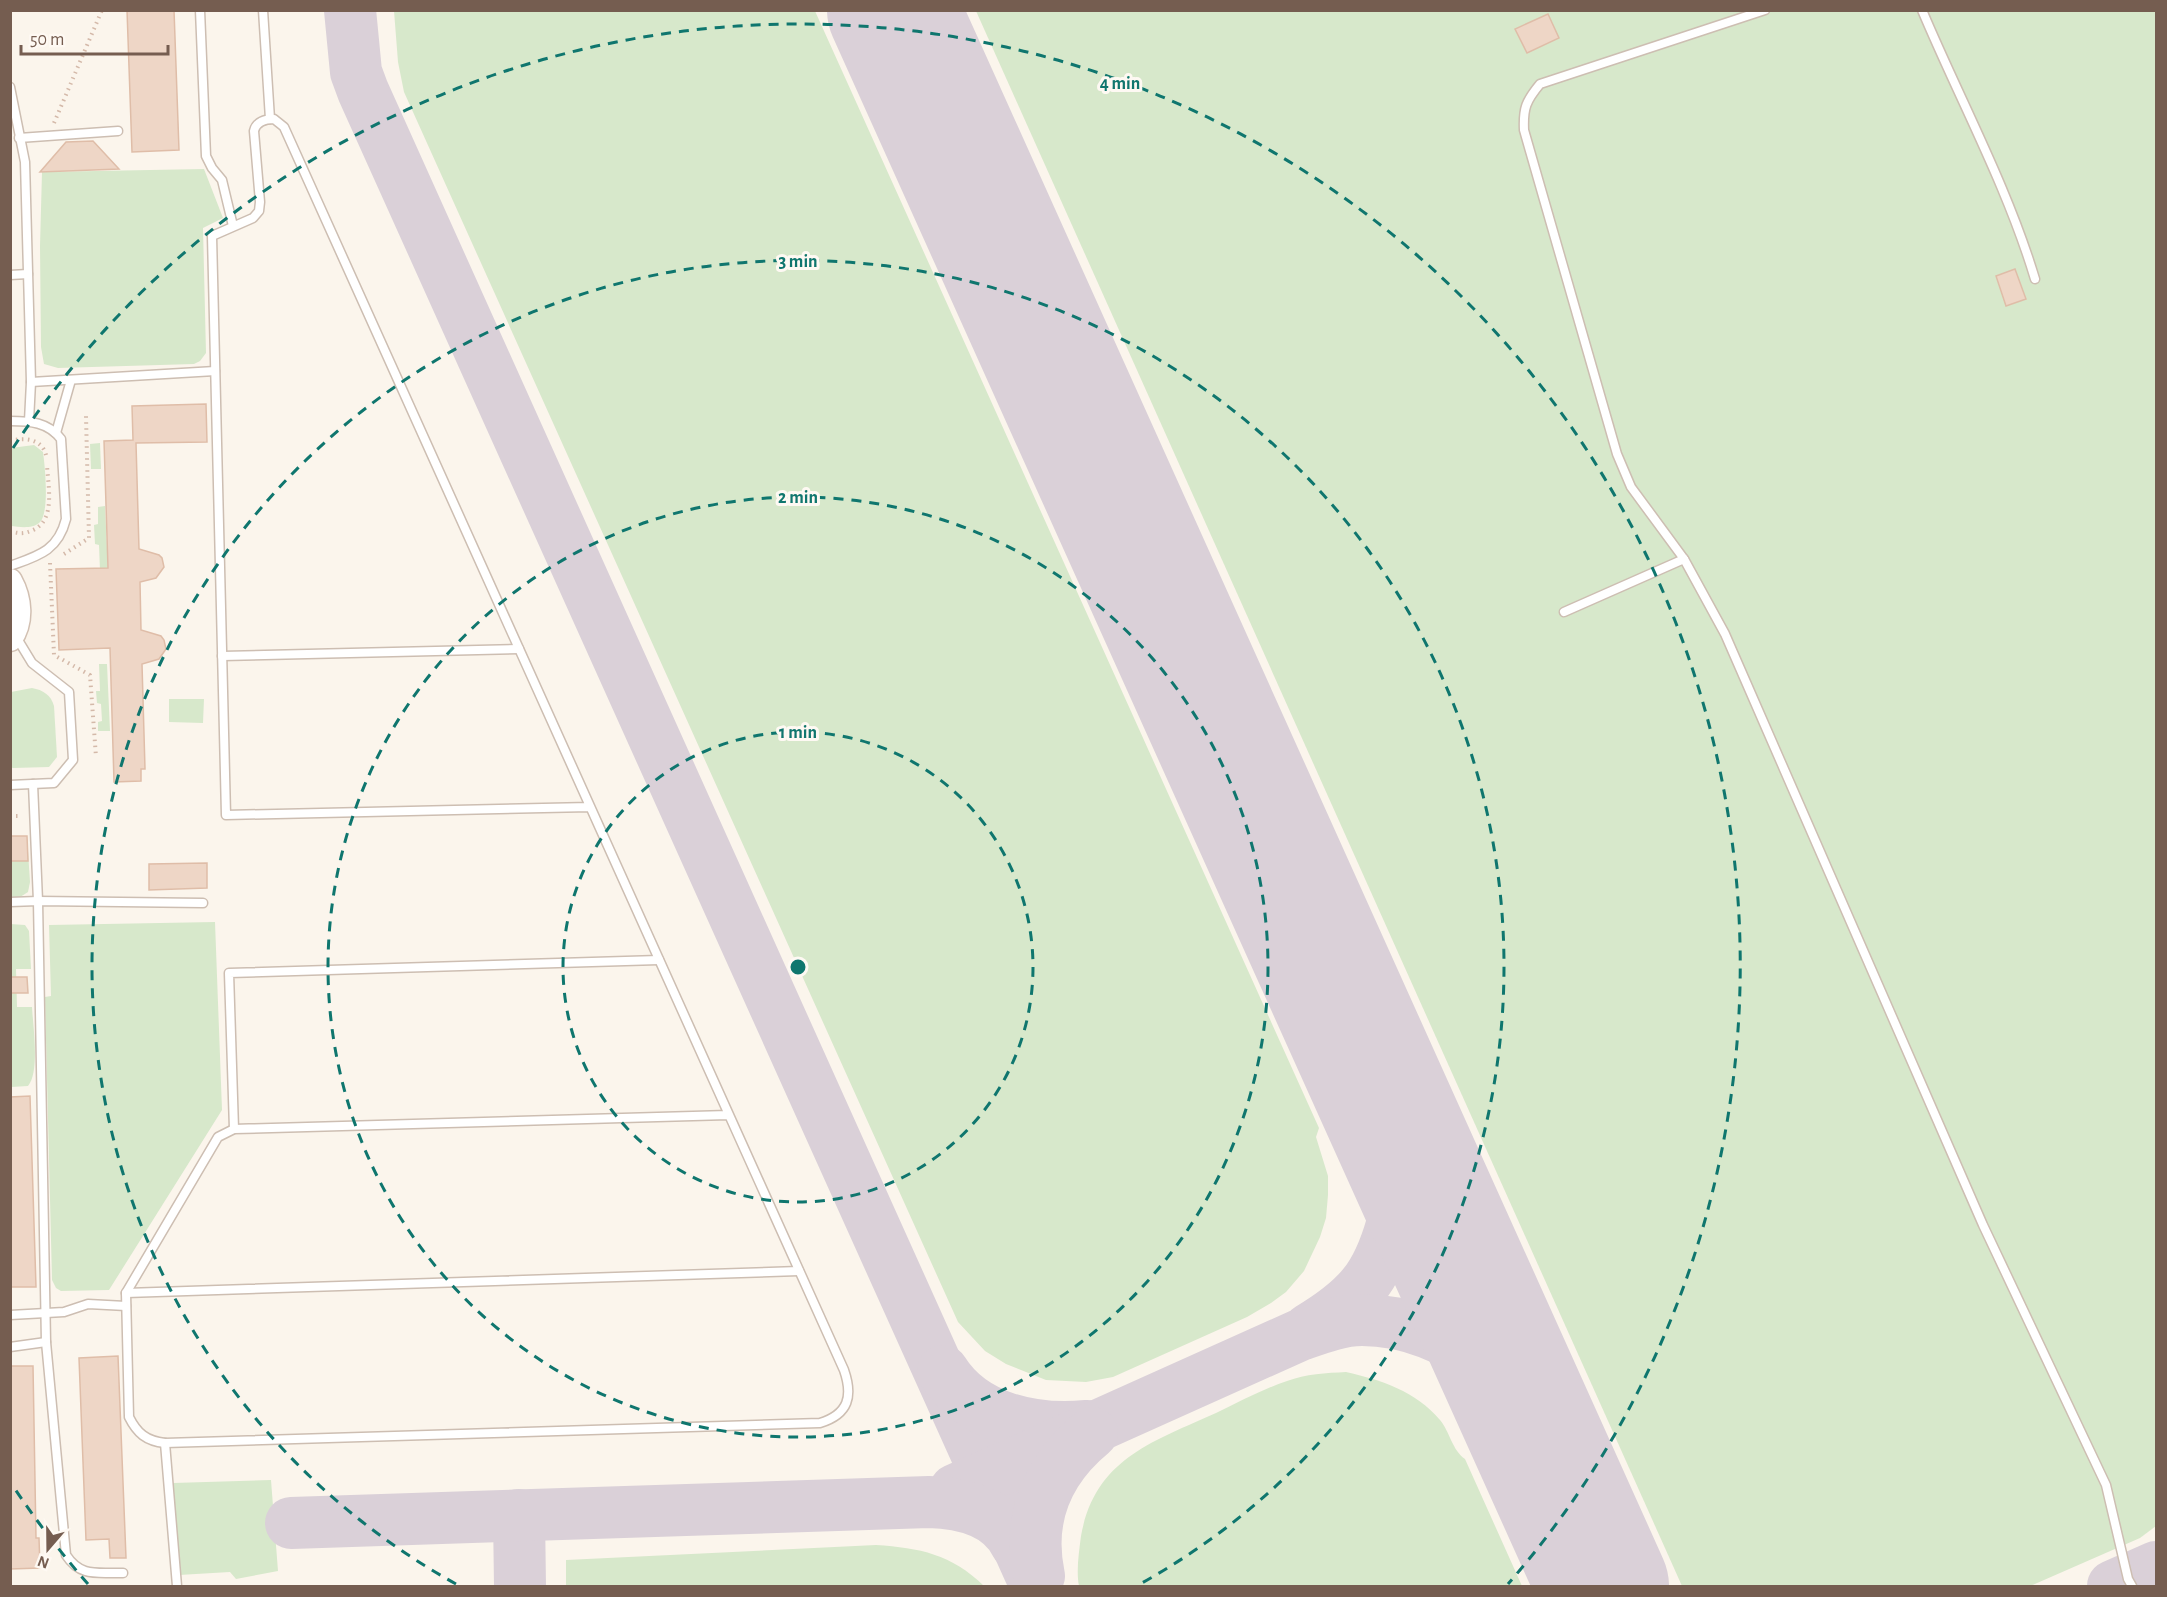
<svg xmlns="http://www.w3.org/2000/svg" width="2167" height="1597" viewBox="0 0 2167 1597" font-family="'Alegreya Sans',sans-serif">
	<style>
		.green { fill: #d7e8cb }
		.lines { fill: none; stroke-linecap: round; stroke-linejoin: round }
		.taxiway { stroke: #dad0d8; stroke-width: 52 }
		.runway { stroke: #dad0d8; stroke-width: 132 }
		.building { fill: #eed6c6; stroke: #dfbda8; stroke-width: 1.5 }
		.service-casing { stroke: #cdbeb2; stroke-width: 11 }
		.secondary-casing { stroke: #d2c0b2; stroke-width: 27 }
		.path { stroke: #d4b9a9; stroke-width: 4; stroke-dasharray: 1.5 4.5; stroke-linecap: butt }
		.service { stroke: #fff; stroke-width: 8 }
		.secondary { stroke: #fff; stroke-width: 24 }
		.ring { fill: none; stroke: #0f766e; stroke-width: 3; stroke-dasharray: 10 8 }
		.centre { fill: #0f766e; stroke: #fef9f3; stroke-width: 3 }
		.ring-label { font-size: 18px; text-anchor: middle; font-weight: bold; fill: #0f766e; stroke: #fef9f3; stroke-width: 6; stroke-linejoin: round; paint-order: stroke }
	</style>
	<rect width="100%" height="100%" fill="#fbf5ec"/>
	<g class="green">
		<path d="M 394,11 L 815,11 L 1319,1128 L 1316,1137 L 1328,1176 L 1328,1195 L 1326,1218 L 1320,1237 L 1304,1271 L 1286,1292 L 1271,1303 L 1247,1317 L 1113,1377 L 1086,1382 L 1046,1380 L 1006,1364 L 985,1351 L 958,1322 L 404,92 L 398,62 Z"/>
		<path d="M 976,11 L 2156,11 L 2156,1526 L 2140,1538 L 2030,1586 L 1682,1586 Z"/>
		<path d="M 204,169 L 223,218 L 203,228 L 206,353 L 200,361 L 194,364 L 58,368 L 44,364 L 41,347 L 40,246 L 42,172 Z"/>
		<path d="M 100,443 L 101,469 L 91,469 L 90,444 Z"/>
		<path d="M 34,445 L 43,452 C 45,466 50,515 39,523 C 32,529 19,527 11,526 L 11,448 Z"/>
		<path d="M 105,506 L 108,570 L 100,571 L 99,545 L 95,544 L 94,525 L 98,524 L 98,507 Z"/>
		<path d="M 99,664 L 107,664 L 110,731 L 98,731 L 98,722 L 102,721 L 101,704 L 97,703 L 96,691 L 100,691 Z"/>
		<path d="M 32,688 C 43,690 51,695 54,706 L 57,757 L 49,767 L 13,768 L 10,767 L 11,692 Z"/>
		<path d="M 169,699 L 204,699 L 203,723 L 169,722 Z"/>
		<path d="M 10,836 L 27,836 L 30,882 L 28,892 L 17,899 L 11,899 Z"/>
		<path d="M 215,922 L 222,1110 L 109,1290 L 61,1291 L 56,1288 L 52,1280 L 45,997 L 51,996 L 49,925 Z"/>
		<path d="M 10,924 L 25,925 L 29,931 L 31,969 L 16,969 L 17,1007 L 32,1007 C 33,1026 40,1072 28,1086 L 11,1087 Z"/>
		<path d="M 1346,1372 C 1381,1380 1416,1391 1440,1420 C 1450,1432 1452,1450 1465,1459 L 1522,1586 L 1079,1586 C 1076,1571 1079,1552 1081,1536 C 1095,1459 1152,1442 1216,1413 C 1239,1402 1263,1389 1287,1381 C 1306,1374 1326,1373 1346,1372 Z"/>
		<path d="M 271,1480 L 278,1571 L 236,1579 L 230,1572 L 179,1575 L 173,1483 Z"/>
		<path d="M 876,1545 C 920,1548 951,1554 984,1586 L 566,1586 L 566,1560 Z"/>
	</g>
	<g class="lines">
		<g class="taxiway">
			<path d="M 350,10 L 356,72 L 363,91 L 1036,1586"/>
			<path d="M 1309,1329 C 1329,1317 1348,1304 1363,1286 C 1387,1257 1403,1196 1401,1158 C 1400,1144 1396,1131 1392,1118"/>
			<path d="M 943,1371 C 973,1419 1035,1431 1087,1426"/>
			<path d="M 955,1490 L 1300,1335 C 1320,1328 1341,1320 1362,1320 C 1405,1320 1454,1338 1485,1367 C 1504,1385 1516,1409 1532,1430"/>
			<path d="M 519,1515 L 520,1586"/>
			<path d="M 291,1523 L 929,1502 C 962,1503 1000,1512 1016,1544"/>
			<path d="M 1039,1576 C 1027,1519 1047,1470 1092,1433"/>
			<path d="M 2113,1586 L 2156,1567"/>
		</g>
		<path class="runway" d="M 893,10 L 1603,1586"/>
	</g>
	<g class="building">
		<path d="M 127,10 L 174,10 L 179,150 L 132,152 Z"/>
		<path d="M 1548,14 L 1559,38 L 1527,53 L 1515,29 Z"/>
		<path d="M 93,141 L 119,169 L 40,172 L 66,142 Z"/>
		<path d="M 2015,269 L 2026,299 L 2006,306 L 1996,276 Z"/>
		<path d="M 206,404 L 207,442 L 136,443 L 139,549 L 159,555 L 162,558 L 164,567 L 156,578 L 140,582 L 141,630 L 161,636 L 164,640 L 166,649 L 159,659 L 142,664 L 145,769 L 141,769 L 141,781 L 114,782 L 110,648 L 59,650 L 56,569 L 108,568 L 104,441 L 133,440 L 132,406 Z"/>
		<path d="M 10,836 L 27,836 L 28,861 L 10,861 Z"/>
		<path d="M 207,863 L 207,888 L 149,890 L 149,864 Z"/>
		<path d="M 10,977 L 27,977 L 28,993 L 10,993 Z"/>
		<path d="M 30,1096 L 36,1287 L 10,1287 L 10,1097 Z"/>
		<path d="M 118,1356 L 126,1558 L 110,1558 L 109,1539 L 86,1540 L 79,1358 Z"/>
		<path d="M 10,1366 L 33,1366 L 36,1538 L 39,1538 L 40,1568 L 10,1569 Z"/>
	</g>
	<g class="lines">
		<g class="service-casing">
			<g id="service">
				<path d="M 200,10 L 206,156 L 212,168 L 222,180 L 233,226"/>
				<path d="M 263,10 L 270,119"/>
				<path d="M 1765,10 L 1540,84 C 1526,101 1523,108 1524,130 L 1617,454 L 1631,487 L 1684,559 L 1725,634 L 1983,1225 L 2106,1485 L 2128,1579 L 2132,1586"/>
				<path d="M 1922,10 C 1960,100 2007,186 2035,279"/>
				<path d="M 10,87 L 25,162 L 31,382 L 29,421"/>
				<path d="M 19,138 L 118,131"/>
				<path d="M 10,275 L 28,274"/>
				<path d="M 31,382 L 215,371"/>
				<path d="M 10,421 C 30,421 48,422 61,439 L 66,519 C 58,551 38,556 10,566"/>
				<path d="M 56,433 L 71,380"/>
				<path d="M 1564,612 L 1684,559"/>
				<path d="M 222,656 L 519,649"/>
				<path d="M 33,784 L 38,901 L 46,1342 L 66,1555 C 81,1578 98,1572 123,1573"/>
				<path d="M 10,785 L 54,783 L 73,760 L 69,692 L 32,663 L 15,635"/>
				<path d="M 590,807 L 226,815 L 212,236 L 253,218 L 259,211 L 260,202 L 254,131 C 256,122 265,119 274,119 L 284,127 L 844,1370 C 853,1396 849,1414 820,1423 L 165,1443 C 146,1441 137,1433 129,1417 L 126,1293 L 218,1137 L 234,1129 L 728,1115"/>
				<path d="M 10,902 L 38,901 L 203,903"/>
				<path d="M 234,1129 L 229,973 L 659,960"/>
				<path d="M 126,1293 L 799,1271"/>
				<path d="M 10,1315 L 64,1312 L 88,1304 L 126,1306"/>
				<path d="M 10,1347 L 46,1342"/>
				<path d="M 165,1443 L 177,1586"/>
			</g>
		</g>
		<g class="secondary-casing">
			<path id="secondary" d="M 10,581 C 20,599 22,622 10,639"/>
		</g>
		<g class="path">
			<path d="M 54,123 L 102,10"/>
			<path d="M 10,441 C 25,437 42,439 46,455"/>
			<path d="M 10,531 C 19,534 25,534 33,530 C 56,520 48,486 47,465"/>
			<path d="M 64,554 L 89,538 L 86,416"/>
			<path d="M 50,563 L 54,655 L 90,675 L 96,757"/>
			<path d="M 10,816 L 22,816"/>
		</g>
		<use href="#service" class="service"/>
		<use href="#secondary" class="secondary"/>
	</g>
	<g class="ring">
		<circle cx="798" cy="967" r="235"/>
		<circle cx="798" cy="967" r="470"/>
		<path d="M456 1584A706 706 0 1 1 1140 1584"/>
		<path d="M88 1584A941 941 0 0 1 13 1486M13 448A941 941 0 1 1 1508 1584"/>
	</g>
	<circle cx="798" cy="967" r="9" class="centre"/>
	<g class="ring-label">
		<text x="1120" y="89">4 min</text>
		<text x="798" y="267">3 min</text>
		<text x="798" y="503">2 min</text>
		<text x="798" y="738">1 min</text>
	</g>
	<rect width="2167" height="1597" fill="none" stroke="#755d50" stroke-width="24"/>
	<g transform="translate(48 1549) rotate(200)" stroke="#fef9f3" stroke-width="4.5" paint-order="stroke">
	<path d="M0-4.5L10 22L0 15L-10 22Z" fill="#755d50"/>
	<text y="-9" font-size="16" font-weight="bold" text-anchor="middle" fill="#755d50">N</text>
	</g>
	<path d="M21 45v9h147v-9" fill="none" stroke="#755d50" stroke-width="3"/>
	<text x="30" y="45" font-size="18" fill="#755d50" stroke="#fef9f3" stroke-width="4.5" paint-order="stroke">50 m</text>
</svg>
